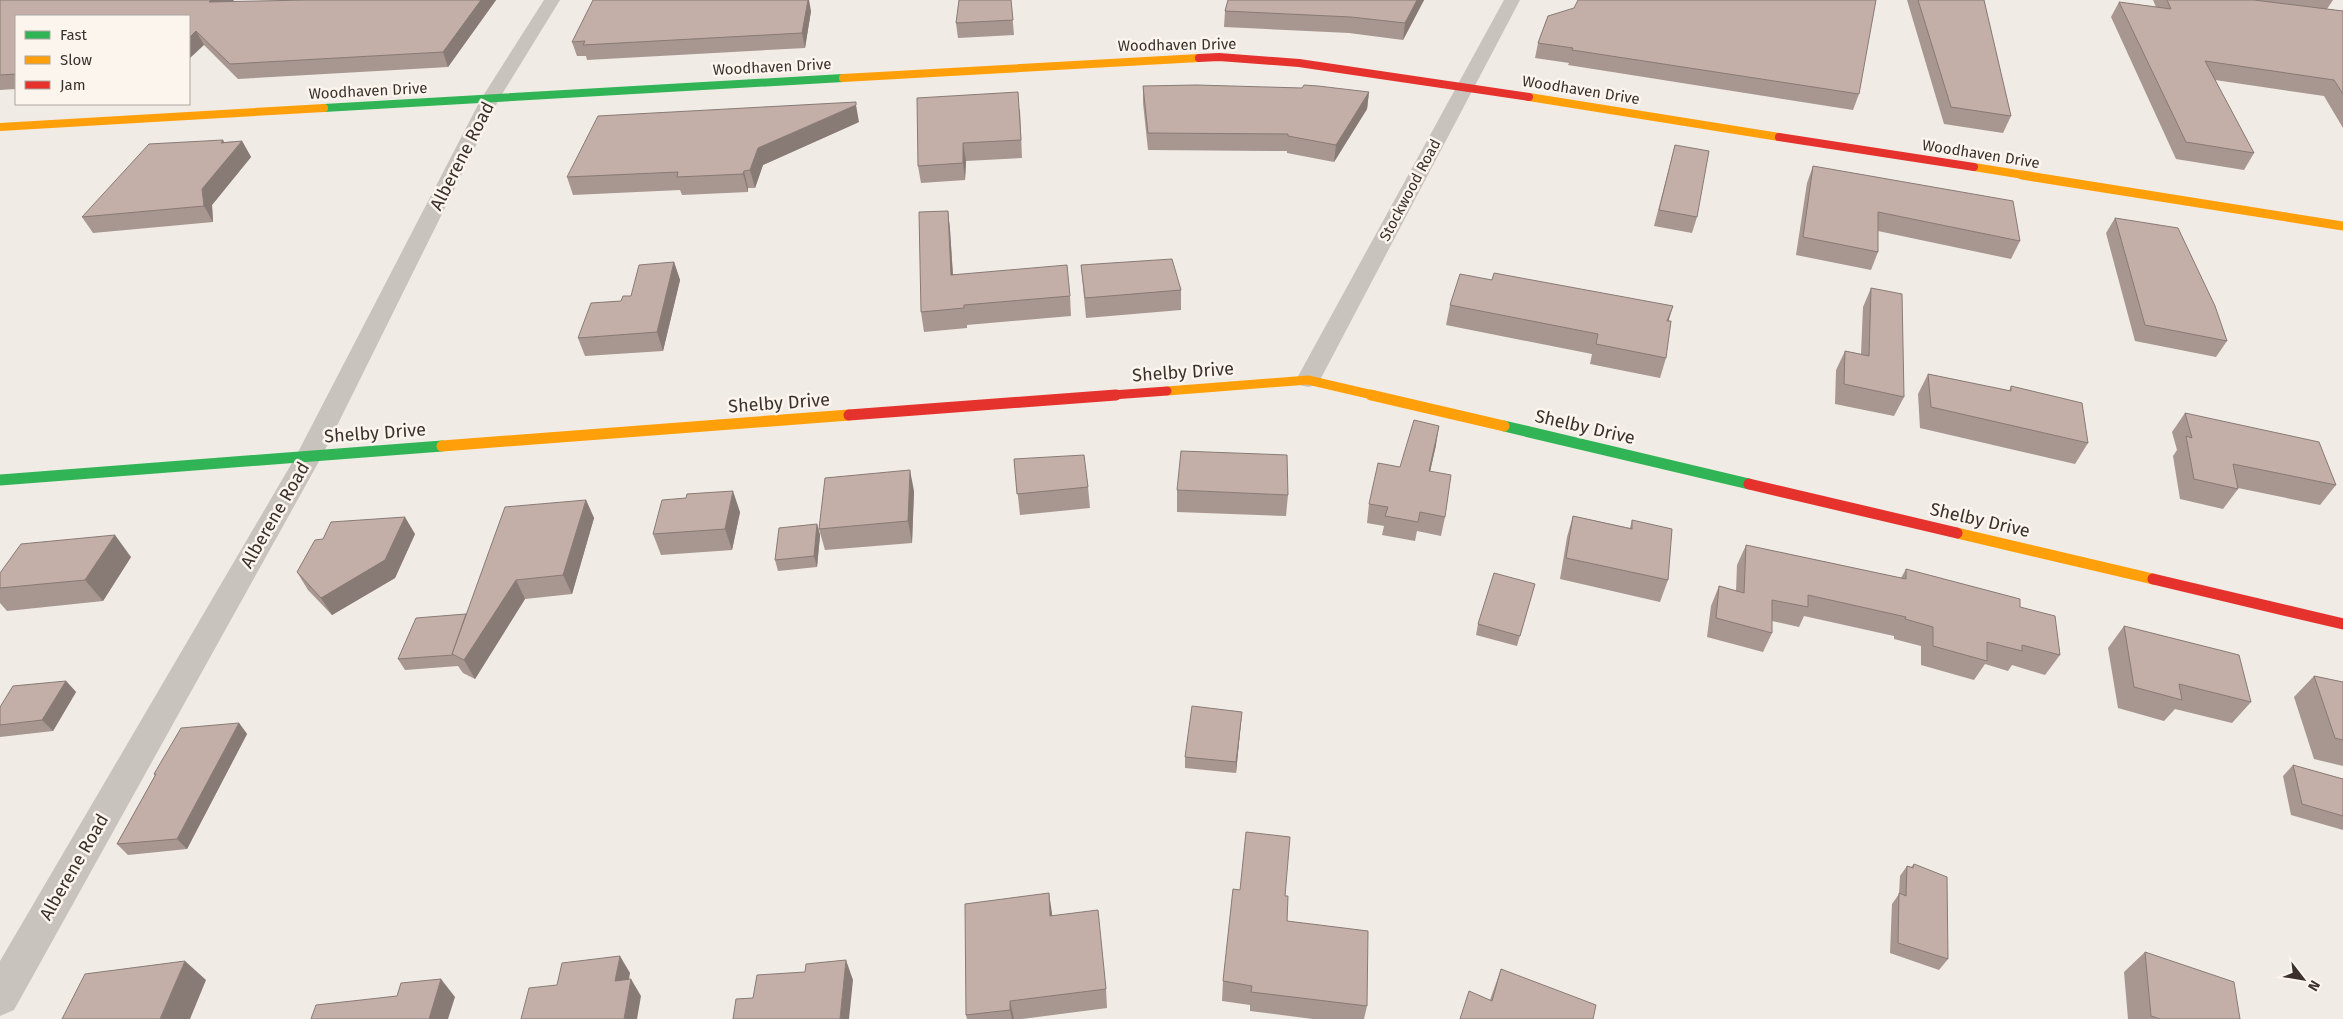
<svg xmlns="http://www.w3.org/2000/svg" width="2343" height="1019" viewBox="0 0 2343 1019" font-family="'Fira Sans',sans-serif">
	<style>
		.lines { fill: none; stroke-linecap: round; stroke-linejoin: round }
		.street { fill: #c9c3be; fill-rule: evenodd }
		.fast-far1 { stroke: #30b455; stroke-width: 8 }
		.fast { stroke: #30b455; stroke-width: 11 }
		.slow-far2 { stroke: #ff9f0a; stroke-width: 8 }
		.slow-far1 { stroke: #ff9f0a; stroke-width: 9 }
		.slow { stroke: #ff9f0a; stroke-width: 11 }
		.jam-far2 { stroke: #e5322d; stroke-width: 8 }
		.jam-far1 { stroke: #e5322d; stroke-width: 9 }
		.jam { stroke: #e5322d; stroke-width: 11 }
		.wall { fill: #a89690 }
		.shaded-wall { fill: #887a75 }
		.building { fill: #c3afa7; stroke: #887a75 }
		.labels { text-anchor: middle; stroke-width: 5; stroke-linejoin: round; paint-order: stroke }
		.far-street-label { font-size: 15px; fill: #3b302b; stroke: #fbf5ee }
		.street-label { font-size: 18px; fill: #3b302b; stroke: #fbf5ee }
	</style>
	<rect width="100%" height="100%" fill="#f0ebe5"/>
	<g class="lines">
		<g class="street">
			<path d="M 544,0 L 560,0 L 499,99 L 322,456 L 14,1010 L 0,1016 L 0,961 L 296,456 L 481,99 Z"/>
			<path d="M 1504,0 L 1520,0 L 1320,380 L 1317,385 L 1308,387 L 1299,385 L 1296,380 Z"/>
		</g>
		<path class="fast-far1" d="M 324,108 L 843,78"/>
		<g class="fast">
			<path d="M 1504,426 L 1749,484"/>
			<path d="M 0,480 L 442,446"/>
		</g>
		<g class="slow-far2">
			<path d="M 843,78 L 1199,58"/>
			<path d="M 1529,97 L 1779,137"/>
			<path d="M 0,127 L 324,108"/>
			<path d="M 1974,167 L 2030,176"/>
		</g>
		<g class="slow-far1">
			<path d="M 2022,175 L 2343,226"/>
			<path d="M 1167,391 L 1308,380 L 1377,396"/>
		</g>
		<g class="slow">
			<path d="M 1371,395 L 1504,426"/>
			<path d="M 442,446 L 849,415"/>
			<path d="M 1957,533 L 2153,579"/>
		</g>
		<g class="jam-far2">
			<path d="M 1199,58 L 1219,57 L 1299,63 L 1529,97"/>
			<path d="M 1779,137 L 1974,167"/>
		</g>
		<path class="jam-far1" d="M 1099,396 L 1167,391"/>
		<g class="jam">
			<path d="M 849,415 L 1116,395"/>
			<path d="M 1749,484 L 1957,533"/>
			<path d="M 2153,579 L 2343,624"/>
		</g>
	</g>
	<g class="wall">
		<path d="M 0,0 L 234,0 L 232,2 L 496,0 L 448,67 L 238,79 L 204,45 L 16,16 L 16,89 L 0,90 Z"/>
		<path d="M 1011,0 L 1014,35 L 958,38 L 956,23 Z"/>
		<path d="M 1228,0 L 1424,0 L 1403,40 L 1349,33 L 1224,27 L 1225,11 Z"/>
		<path d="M 1907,0 L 1984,0 L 2011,116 L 2003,133 L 1944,124 Z"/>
		<path d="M 2153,0 L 2333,0 L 2327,9 L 2343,11 L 2343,128 L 2324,96 L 2215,80 L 2254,153 L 2244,170 L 2176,159 L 2111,17 L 2119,2 L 2156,7 Z"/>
		<path d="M 811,11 L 805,48 L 587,60 L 586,56 L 577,56 L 572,42 Z"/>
		<path d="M 1548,16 L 1859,94 L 1853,110 L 1568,65 L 1569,63 L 1535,58 L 1538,43 Z"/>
		<path d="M 1143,86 L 1369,92 L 1367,109 L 1334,162 L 1287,153 L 1287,151 L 1148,150 L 1143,103 Z"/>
		<path d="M 1020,109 L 1022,158 L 966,161 L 965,180 L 921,183 L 918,166 Z"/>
		<path d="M 859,122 L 763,165 L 755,188 L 748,188 L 748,192 L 682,195 L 680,190 L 573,195 L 567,177 Z"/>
		<path d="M 242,141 L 251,157 L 212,205 L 213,222 L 93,233 L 82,217 L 224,142 Z"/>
		<path d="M 1675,145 L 1697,217 L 1692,233 L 1654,226 Z"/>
		<path d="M 1813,166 L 2020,241 L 2011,259 L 1878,231 L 1878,252 L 1871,270 L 1796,255 L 1807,183 Z"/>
		<path d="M 948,211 L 950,230 L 953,274 L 1070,296 L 1071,316 L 967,325 L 967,328 L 924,332 L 921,312 Z"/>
		<path d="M 2115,218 L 2227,341 L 2216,357 L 2135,341 L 2106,233 Z"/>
		<path d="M 674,262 L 680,280 L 663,351 L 585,356 L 578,338 L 621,301 L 631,296 Z"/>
		<path d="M 1081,265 L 1181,290 L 1181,310 L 1086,318 Z"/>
		<path d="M 1871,288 L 1904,397 L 1894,416 L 1835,404 L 1836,370 L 1845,351 L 1861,354 L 1863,307 Z"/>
		<path d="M 1450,305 L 1668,321 L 1666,358 L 1660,378 L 1590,364 L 1592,354 L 1446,325 Z"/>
		<path d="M 1928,374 L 2009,391 L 2011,386 L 2088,443 L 2075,464 L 1920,428 L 1918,394 Z"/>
		<path d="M 2185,413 L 2336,485 L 2320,505 L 2238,488 L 2238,489 L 2223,509 L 2180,499 L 2173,456 L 2177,450 L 2172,432 Z"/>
		<path d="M 1436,445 L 1430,471 L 1445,517 L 1441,536 L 1417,531 L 1415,541 L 1382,535 L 1384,526 L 1367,523 L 1369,504 L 1400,467 Z"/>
		<path d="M 1014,459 L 1088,487 L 1090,508 L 1020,515 Z"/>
		<path d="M 1177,490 L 1288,495 L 1286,516 L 1177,512 Z"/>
		<path d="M 914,491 L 912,543 L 825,550 L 819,529 Z"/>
		<path d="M 586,500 L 594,518 L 572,594 L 525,599 L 475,679 L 463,673 L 458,666 L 405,670 L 398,659 L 466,614 Z"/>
		<path d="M 740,512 L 732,550 L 661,555 L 653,534 Z"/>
		<path d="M 1573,516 L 1630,528 L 1632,520 L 1668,580 L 1660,602 L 1560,579 L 1567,537 Z"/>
		<path d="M 817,524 L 820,535 L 817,567 L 778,571 L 775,560 Z"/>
		<path d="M 415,534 L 395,578 L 332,615 L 308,590 L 297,572 Z"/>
		<path d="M 1746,545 L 1901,578 L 1906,569 L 2020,607 L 2060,655 L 2045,675 L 2012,665 L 2008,671 L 1985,664 L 1974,680 L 1921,665 L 1921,646 L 1894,639 L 1894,636 L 1804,616 L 1799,627 L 1772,621 L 1772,633 L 1763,652 L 1707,637 L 1711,606 L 1719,586 L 1736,591 L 1737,565 Z"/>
		<path d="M 131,557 L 103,601 L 7,611 L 0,603 L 0,573 Z"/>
		<path d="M 1535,584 L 1517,646 L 1476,635 L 1478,624 Z"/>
		<path d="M 2124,626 L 2251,702 L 2232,723 L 2175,709 L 2164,721 L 2118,708 L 2108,648 Z"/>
		<path d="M 2314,676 L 2343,682 L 2343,766 L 2314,759 L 2294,697 Z"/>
		<path d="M 66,681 L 76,692 L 53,731 L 0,737 L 0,707 Z"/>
		<path d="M 1242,712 L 1236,773 L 1185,768 L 1185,757 Z"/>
		<path d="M 239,723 L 247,734 L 187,849 L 128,855 L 117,844 L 155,776 L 154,774 Z"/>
		<path d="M 2293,765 L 2343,779 L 2343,830 L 2291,815 L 2283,776 Z"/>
		<path d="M 1914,864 L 1948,959 L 1939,970 L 1890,953 L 1892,904 L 1899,894 L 1900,876 L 1907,866 L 1911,867 Z"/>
		<path d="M 1285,896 L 1287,921 L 1367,1006 L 1364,1019 L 1313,1019 L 1250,1011 L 1250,1005 L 1222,1001 L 1223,981 Z"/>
		<path d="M 1052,915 L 1106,989 L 1107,1008 L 1022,1019 L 967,1019 L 966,1015 Z"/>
		<path d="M 2145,952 L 2240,1019 L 2128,1019 L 2124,972 Z"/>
		<path d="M 1501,969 L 1593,1019 L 1490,1000 Z"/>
	</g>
	<g class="shaded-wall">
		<path d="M 211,0 L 234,0 L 216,16 L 209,2 Z"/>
		<path d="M 481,0 L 496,0 L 448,67 L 443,52 Z"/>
		<path d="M 808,0 L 809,0 L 811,11 L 805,48 L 802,33 Z"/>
		<path d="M 1417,0 L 1424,0 L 1403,40 L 1405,23 Z"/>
		<path d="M 196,31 L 204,45 L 189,59 L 189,38 Z"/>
		<path d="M 1369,92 L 1367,109 L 1334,162 L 1336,145 Z"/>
		<path d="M 856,105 L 859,122 L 763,165 L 755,188 L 750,170 L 758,148 Z"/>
		<path d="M 223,140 L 231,155 L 242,141 L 251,157 L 212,205 L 213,222 L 204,206 L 202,189 L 221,143 Z"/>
		<path d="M 963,143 L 966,161 L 965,180 L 963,163 Z"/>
		<path d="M 744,171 L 748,188 L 748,192 L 743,174 Z"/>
		<path d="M 948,211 L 950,230 L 954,294 L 951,275 Z"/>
		<path d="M 674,262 L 680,280 L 663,351 L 657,332 Z"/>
		<path d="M 1673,306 L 1667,326 L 1667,321 Z"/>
		<path d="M 1439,426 L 1436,445 L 1426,490 L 1429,471 Z"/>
		<path d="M 910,470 L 914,491 L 912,543 L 908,521 Z"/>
		<path d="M 733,491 L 740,512 L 732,550 L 725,529 Z"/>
		<path d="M 586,500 L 594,518 L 572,594 L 563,575 Z"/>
		<path d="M 405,517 L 415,534 L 395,578 L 332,615 L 321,598 Z"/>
		<path d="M 817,524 L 820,535 L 817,567 L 814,556 Z"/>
		<path d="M 115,535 L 131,557 L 103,601 L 85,580 Z"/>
		<path d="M 516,580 L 525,599 L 475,679 L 464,660 Z"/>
		<path d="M 66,681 L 76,692 L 53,731 L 42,720 Z"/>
		<path d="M 1242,712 L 1241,722 L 1236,773 L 1236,762 Z"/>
		<path d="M 239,723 L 247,734 L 187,849 L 177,839 Z"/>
		<path d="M 1049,893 L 1052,913 L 1053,935 L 1050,916 Z"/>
		<path d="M 620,956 L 630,973 L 626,998 L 615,981 Z"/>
		<path d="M 846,960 L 853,980 L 849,1019 L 840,1019 Z"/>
		<path d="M 185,961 L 206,980 L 190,1019 L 160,1019 Z"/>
		<path d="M 441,979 L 455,997 L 448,1019 L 429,1019 Z"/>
		<path d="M 631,979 L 641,996 L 637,1019 L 624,1019 Z"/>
		<path d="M 1010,1001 L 1014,1019 L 1012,1019 L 1010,1010 Z"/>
	</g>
	<g class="building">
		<path d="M 0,0 L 211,0 L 209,2 L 308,0 L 481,0 L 443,52 L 230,64 L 196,31 L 189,38 L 189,16 L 16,16 L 16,74 L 0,75 Z"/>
		<path d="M 593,0 L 808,0 L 802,33 L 583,45 L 585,41 L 572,42 Z"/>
		<path d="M 959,0 L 1011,0 L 1013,20 L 956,23 Z"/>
		<path d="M 1228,0 L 1417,0 L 1405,23 L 1351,17 L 1225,11 Z"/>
		<path d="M 1578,0 L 1876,0 L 1859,94 L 1572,50 L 1573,48 L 1538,43 L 1548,16 L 1574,8 Z"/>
		<path d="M 1918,0 L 1984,0 L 2011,116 L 1951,107 Z"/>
		<path d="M 2167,0 L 2254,0 L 2343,11 L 2343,94 L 2334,80 L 2205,61 L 2254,153 L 2186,142 L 2119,2 L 2171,9 Z"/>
		<path d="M 1196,85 L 1302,88 L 1304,85 L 1318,86 L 1369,92 L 1336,145 L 1288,136 L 1288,134 L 1148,133 L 1143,86 Z"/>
		<path d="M 1018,92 L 1021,140 L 963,143 L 963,163 L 918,166 L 917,98 Z"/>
		<path d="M 856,102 L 856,105 L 758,148 L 750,170 L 744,171 L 743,174 L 677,177 L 678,172 L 567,177 L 598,116 Z"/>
		<path d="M 223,140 L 221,143 L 242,141 L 202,189 L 204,206 L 82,217 L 149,144 Z"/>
		<path d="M 1675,145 L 1709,151 L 1697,217 L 1659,210 Z"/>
		<path d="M 1813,166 L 2013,201 L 2020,241 L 1878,212 L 1878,252 L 1803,237 Z"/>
		<path d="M 948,211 L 951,275 L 1067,265 L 1070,296 L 964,305 L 964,308 L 921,312 L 919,212 Z"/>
		<path d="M 2115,218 L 2178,228 L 2215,306 L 2227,341 L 2145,325 Z"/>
		<path d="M 1172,259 L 1181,290 L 1085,298 L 1081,265 Z"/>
		<path d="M 674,262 L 657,332 L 578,338 L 591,303 L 621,301 L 623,296 L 631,296 L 639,265 Z"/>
		<path d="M 1494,273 L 1673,306 L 1667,321 L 1671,321 L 1666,358 L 1596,344 L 1598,334 L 1450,305 L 1460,274 L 1492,280 Z"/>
		<path d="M 1871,288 L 1902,294 L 1904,397 L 1844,384 L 1845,351 L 1869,356 Z"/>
		<path d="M 1928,374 L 2011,391 L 2011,386 L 2082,403 L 2088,443 L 1931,407 Z"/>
		<path d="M 2185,413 L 2319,442 L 2336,485 L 2233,464 L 2238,489 L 2194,479 L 2186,436 L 2192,438 Z"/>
		<path d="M 1414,420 L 1439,426 L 1429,471 L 1451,475 L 1445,517 L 1420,512 L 1418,522 L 1385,516 L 1388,507 L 1369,504 L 1378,463 L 1400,467 Z"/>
		<path d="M 1181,451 L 1287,455 L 1288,495 L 1177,490 Z"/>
		<path d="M 1084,455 L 1088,487 L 1017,494 L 1014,459 Z"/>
		<path d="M 910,470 L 908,521 L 819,529 L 825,478 Z"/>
		<path d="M 733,491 L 725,529 L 653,534 L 662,500 L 686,498 L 687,494 Z"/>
		<path d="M 586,500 L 563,575 L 516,580 L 464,660 L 452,654 L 505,507 Z"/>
		<path d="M 1573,516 L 1632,529 L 1632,520 L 1672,529 L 1668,580 L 1566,558 Z"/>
		<path d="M 405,517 L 385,560 L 321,598 L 297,572 L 315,540 L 323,539 L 331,522 Z"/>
		<path d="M 817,524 L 814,556 L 775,560 L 779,528 Z"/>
		<path d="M 115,535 L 85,580 L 0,588 L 0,573 L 21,544 Z"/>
		<path d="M 1746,545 L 1906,579 L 1906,569 L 2020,599 L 2020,607 L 2055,616 L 2060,655 L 2022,645 L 2022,651 L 1987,642 L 1987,661 L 1933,646 L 1933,627 L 1905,619 L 1906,617 L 1808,595 L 1808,607 L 1772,600 L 1772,633 L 1716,618 L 1719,586 L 1744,593 Z"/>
		<path d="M 1494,573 L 1535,584 L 1520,636 L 1478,624 Z"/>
		<path d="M 466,614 L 452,654 L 453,655 L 398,659 L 416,618 Z"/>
		<path d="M 2124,626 L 2239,655 L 2251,702 L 2179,684 L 2182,700 L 2134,687 Z"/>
		<path d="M 2314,676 L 2343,682 L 2343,740 L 2335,738 Z"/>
		<path d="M 66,681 L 42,720 L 0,725 L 0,707 L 13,686 Z"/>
		<path d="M 1192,706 L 1242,712 L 1236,762 L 1185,757 Z"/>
		<path d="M 239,723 L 177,839 L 117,844 L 156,774 L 154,774 L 181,728 Z"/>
		<path d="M 2293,765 L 2343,779 L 2343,816 L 2302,804 Z"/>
		<path d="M 1246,832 L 1290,837 L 1285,896 L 1288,896 L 1287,921 L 1368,931 L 1367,1006 L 1251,992 L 1252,986 L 1223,981 L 1233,889 L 1240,890 Z"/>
		<path d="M 1914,864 L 1947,877 L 1948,959 L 1898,943 L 1899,893 L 1906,896 L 1907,866 L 1913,868 Z"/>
		<path d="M 1049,893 L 1050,916 L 1098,910 L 1106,989 L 1010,1001 L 1010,1010 L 966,1015 L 965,904 Z"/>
		<path d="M 2145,952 L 2234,982 L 2240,1019 L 2160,1019 L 2151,1016 Z"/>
		<path d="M 620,956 L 615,981 L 631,979 L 624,1019 L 521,1019 L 529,988 L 557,985 L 562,963 Z"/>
		<path d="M 846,960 L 840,1019 L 733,1019 L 736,999 L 753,998 L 757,975 L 805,972 L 806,964 Z"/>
		<path d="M 185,961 L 160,1019 L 62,1019 L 85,974 Z"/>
		<path d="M 1501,969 L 1596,1005 L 1593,1019 L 1460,1019 L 1469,991 L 1492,1001 Z"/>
		<path d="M 441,979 L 429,1019 L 311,1019 L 316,1005 L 397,996 L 401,983 Z"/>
	</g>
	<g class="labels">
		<g class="far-street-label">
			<text transform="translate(1177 45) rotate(-1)" y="5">Woodhaven Drive</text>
			<text transform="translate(772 67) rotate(-3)" y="5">Woodhaven Drive</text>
			<text transform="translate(1581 90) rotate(9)" y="5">Woodhaven Drive</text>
			<text transform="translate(368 91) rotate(-3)" y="5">Woodhaven Drive</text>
			<text transform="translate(1981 154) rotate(9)" y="5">Woodhaven Drive</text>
			<text transform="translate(1410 190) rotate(-62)" y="5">Stockwood Road</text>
		</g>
		<g class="street-label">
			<text transform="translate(462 156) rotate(-63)" y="6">Alberene Road</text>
			<text transform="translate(1183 372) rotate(-4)" y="6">Shelby Drive</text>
			<text transform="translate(779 403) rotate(-4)" y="6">Shelby Drive</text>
			<text transform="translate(1585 427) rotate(13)" y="6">Shelby Drive</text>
			<text transform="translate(375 433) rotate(-4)" y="6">Shelby Drive</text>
			<text transform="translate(275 515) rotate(-60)" y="6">Alberene Road</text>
			<text transform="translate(1980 520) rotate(13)" y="6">Shelby Drive</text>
			<text transform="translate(74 867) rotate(-60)" y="6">Alberene Road</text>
		</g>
	</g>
	<rect x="15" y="15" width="175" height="90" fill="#fbf5ee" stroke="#aea6a0"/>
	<rect x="25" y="31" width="25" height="8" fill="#30b455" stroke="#aea6a0"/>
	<text x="60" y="40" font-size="15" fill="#3b302b">Fast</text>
	<rect x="25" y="56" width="25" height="8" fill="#ff9f0a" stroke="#aea6a0"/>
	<text x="60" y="65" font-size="15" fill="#3b302b">Slow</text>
	<rect x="25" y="81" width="25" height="8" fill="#e5322d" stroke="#aea6a0"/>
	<text x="60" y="90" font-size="15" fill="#3b302b">Jam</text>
	<g transform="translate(2303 979) rotate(121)" stroke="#fbf5ee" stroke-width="4" paint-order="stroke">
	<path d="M0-4L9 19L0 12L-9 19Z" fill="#3b302b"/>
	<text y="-8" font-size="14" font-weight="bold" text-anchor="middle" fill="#3b302b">N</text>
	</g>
</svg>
